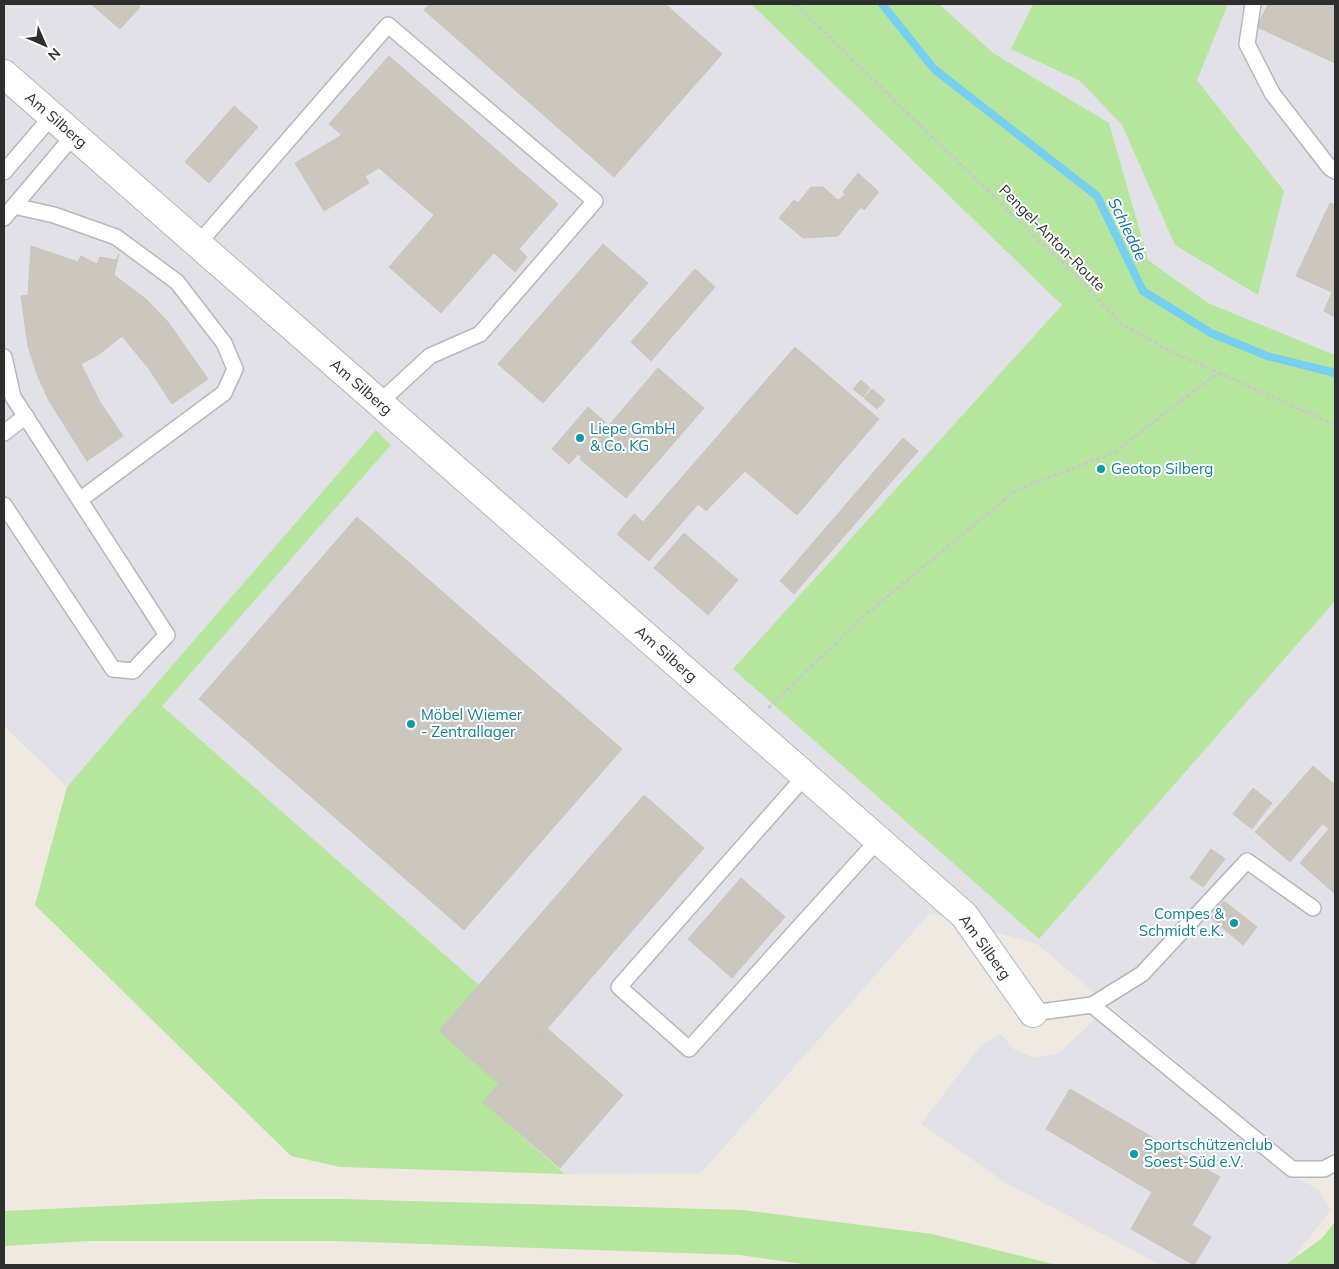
<svg xmlns="http://www.w3.org/2000/svg" width="1339" height="1269" viewBox="0 0 1339 1269" font-family="Mulish,sans-serif">
	<style>
		.industrial { fill: #e3e1e8 }
		.green { fill: #b6e59e }
		.lines { fill: none; stroke-linecap: round; stroke-linejoin: round }
		.stream { stroke: #75cff0; stroke-width: 8 }
		.building { fill: #cbc7bf; stroke: #cbc5ba }
		.service-casing { stroke: #b4b7c1; stroke-width: 18 }
		.minor-casing { stroke: #b4b7c1; stroke-width: 30 }
		.path { stroke: #c9c9c9; stroke-width: 3; stroke-dasharray: 4 2.5; stroke-linecap: butt }
		.service { stroke: #fff; stroke-width: 15 }
		.minor { stroke: #fff; stroke-width: 28 }
		.culture-dot { fill: #0f9aa8; stroke: #fff; stroke-width: 2 }
		.labels { text-anchor: middle; stroke-width: 4; stroke-linejoin: round; paint-order: stroke }
		.street-label { font-size: 15px; fill: #2e2e2e; stroke: #fff }
		.culture-label { font-size: 15px; fill: #0d838f; stroke: #fff; text-anchor: start }
		.water-label { font-size: 16px; font-style: italic; fill: #0d6fa3; stroke: #fff }
	</style>
	<rect width="100%" height="100%" fill="#efe9e1"/>
	<g class="industrial">
		<path d="M 4,4 L 1335,4 L 1335,1148 L 1311,1175 L 1037,944 L 930,913 L 701,1173 L 565,1174 L 483,1102 L 499,1084 L 439,1031 L 478,985 L 162,706 L 67,787 L 4,726 Z"/>
		<path d="M 1096,1018 L 1282,1171 L 1318,1189 L 1331,1210 L 1291,1261 L 1285,1265 L 1161,1265 L 1006,1183 L 921,1124 L 982,1044 L 1001,1034 L 1015,1050 L 1035,1058 L 1059,1053 Z"/>
	</g>
	<g class="green">
		<path d="M 751,4 L 939,4 L 993,53 L 1109,123 L 1148,260 L 1208,303 L 1335,355 L 1335,601 L 1039,939 L 733,669 L 1062,305 Z"/>
		<path d="M 1033,4 L 1228,4 L 1197,80 L 1284,191 L 1258,295 L 1175,245 L 1122,125 L 1080,81 L 1011,49 Z"/>
		<path d="M 376,430 L 391,445 L 162,706 L 479,985 L 439,1031 L 500,1083 L 483,1102 L 565,1174 L 340,1167 L 291,1156 L 35,905 L 67,787 Z"/>
		<path d="M 262,1199 L 338,1199 L 743,1210 L 932,1234 L 1057,1265 L 810,1265 L 740,1255 L 337,1241 L 88,1241 L 4,1246 L 4,1211 Z"/>
		<path d="M 1335,1222 L 1335,1265 L 1285,1265 L 1321,1239 Z"/>
	</g>
	<g class="lines">
		<path class="stream" d="M 882,4 L 934,69 L 1097,196 L 1143,291 L 1211,333 L 1267,356 L 1335,373"/>
	</g>
	<g class="building">
		<path d="M 91,4 L 137,4 L 140,7 L 120,29 Z"/>
		<path d="M 430,4 L 665,4 L 722,54 L 614,177 L 424,10 Z"/>
		<path d="M 1268,4 L 1335,4 L 1335,63 L 1257,27 Z"/>
		<path d="M 389,56 L 546,193 L 441,313 L 389,267 L 434,215 L 379,168 L 365,176 L 369,183 L 324,211 L 295,163 L 342,135 L 329,124 Z"/>
		<path d="M 234,106 L 258,127 L 209,183 L 185,162 Z"/>
		<path d="M 858,173 L 879,192 L 864,210 L 843,192 Z"/>
		<path d="M 811,187 L 823,187 L 838,200 L 846,194 L 861,207 L 838,236 L 803,238 L 779,218 L 794,200 L 798,203 Z"/>
		<path d="M 546,193 L 558,204 L 519,249 L 527,257 L 515,272 L 494,253 Z"/>
		<path d="M 1330,203 L 1335,205 L 1335,317 L 1324,311 L 1332,292 L 1296,276 Z"/>
		<path d="M 603,244 L 648,283 L 543,403 L 498,364 Z"/>
		<path d="M 31,246 L 78,262 L 81,256 L 97,264 L 100,257 L 116,260 L 119,254 L 114,275 L 147,300 L 168,322 L 208,379 L 172,404 L 149,369 L 122,336 L 98,355 L 81,364 L 100,402 L 123,436 L 87,461 L 49,401 L 37,374 L 28,346 L 21,296 L 28,295 Z"/>
		<path d="M 695,269 L 715,287 L 651,361 L 631,342 Z"/>
		<path d="M 795,347 L 879,419 L 797,515 L 745,471 L 706,511 L 698,504 L 649,561 L 617,534 L 634,514 L 643,522 Z"/>
		<path d="M 658,368 L 704,408 L 626,498 L 580,459 Z"/>
		<path d="M 861,380 L 870,388 L 863,397 L 853,389 Z"/>
		<path d="M 872,389 L 885,400 L 877,409 L 864,398 Z"/>
		<path d="M 588,407 L 605,422 L 603,424 L 607,428 L 582,457 L 578,454 L 569,464 L 552,449 Z"/>
		<path d="M 903,438 L 918,451 L 794,594 L 780,581 Z"/>
		<path d="M 357,517 L 622,749 L 464,930 L 199,699 Z"/>
		<path d="M 684,533 L 738,580 L 708,615 L 654,568 Z"/>
		<path d="M 1313,766 L 1335,785 L 1335,809 L 1290,862 L 1255,832 Z"/>
		<path d="M 1253,788 L 1272,803 L 1252,829 L 1233,814 Z"/>
		<path d="M 644,795 L 704,848 L 499,1084 L 439,1031 Z"/>
		<path d="M 1335,809 L 1335,894 L 1300,863 L 1329,829 L 1323,824 Z"/>
		<path d="M 1211,849 L 1225,859 L 1203,887 L 1190,878 Z"/>
		<path d="M 741,878 L 785,917 L 732,978 L 688,939 Z"/>
		<path d="M 1224,901 L 1257,927 L 1243,945 L 1211,918 Z"/>
		<path d="M 547,1028 L 623,1095 L 560,1168 L 483,1102 Z"/>
		<path d="M 1070,1089 L 1220,1177 L 1192,1225 L 1211,1237 L 1194,1265 L 1131,1229 L 1152,1192 L 1046,1129 Z"/>
	</g>
	<g class="lines">
		<g class="service-casing">
			<g id="service">
				<path d="M 1253,4 L 1247,44 L 1272,93 L 1330,168 L 1335,171"/>
				<path d="M 4,172 L 52,116"/>
				<path d="M 14,206 L 74,135"/>
				<path d="M 4,218 L 14,206 L 54,215 L 116,237 L 177,282 L 224,343 L 235,369 L 224,393 L 81,499"/>
				<path d="M 198,244 L 388,25 L 595,201 L 480,334 L 430,356 L 379,403"/>
				<path d="M 4,357 L 13,397 L 167,635 L 133,671 L 113,669 L 4,505"/>
				<path d="M 4,433 L 26,416"/>
				<path d="M 805,776 L 619,987 L 689,1049 L 878,840"/>
				<path d="M 1092,1005 L 1142,974 L 1247,861 L 1313,908"/>
				<path d="M 1033,1013 L 1092,1005 L 1292,1169 L 1324,1169 L 1335,1163"/>
			</g>
		</g>
		<g class="minor-casing">
			<path id="minor" d="M 4,74 L 964,915 L 1033,1013"/>
		</g>
		<g class="path">
			<path d="M 795,4 L 1082,282 L 1120,323 L 1170,351 L 1335,425"/>
			<path d="M 768,708 L 864,616 L 1016,490 L 1113,453 L 1218,373"/>
		</g>
		<use href="#service" class="service"/>
		<use href="#minor" class="minor"/>
	</g>
	<g class="culture-dot">
		<circle cx="580" cy="438" r="5"/>
		<circle cx="1101" cy="469" r="5"/>
		<circle cx="411" cy="724" r="5"/>
		<circle cx="1234" cy="923" r="5"/>
		<circle cx="1134" cy="1154" r="5"/>
	</g>
	<g class="labels">
		<g class="street-label">
			<text transform="translate(56 120) rotate(41)" y="5">Am Silberg</text>
			<text transform="translate(1052 238) rotate(45)" y="5">Pengel-Anton-Route</text>
			<text transform="translate(361 387) rotate(41)" y="5">Am Silberg</text>
			<text transform="translate(666 654) rotate(41)" y="5">Am Silberg</text>
			<text transform="translate(985 947) rotate(54)" y="5">Am Silberg</text>
		</g>
		<g class="culture-label">
			<text x="590" y="434">Liepe GmbH<tspan x="590" dy="17">&amp; Co. KG</tspan></text>
			<text x="1111" y="474">Geotop Silberg</text>
			<text x="421" y="720">Möbel Wiemer<tspan x="421" dy="17">- Zentrallager</tspan></text>
			<text x="1224" y="919" text-anchor="end">Compes &amp;<tspan x="1224" dy="17">Schmidt e.K.</tspan></text>
			<text x="1144" y="1150">Sportschützenclub<tspan x="1144" dy="17">Soest-Süd e.V.</tspan></text>
		</g>
		<g class="water-label">
			<text transform="translate(1128 229) rotate(64)" y="6">Schledde</text>
		</g>
	</g>
	<rect width="1339" height="1269" fill="none" stroke="#2e2e2e" stroke-width="10"/>
	<g transform="translate(45 45) rotate(135)" stroke="#ffffff" stroke-width="4" paint-order="stroke">
	<path d="M0-4L9 19L0 12L-9 19Z" fill="#2e2e2e"/>
	<text y="-8" font-size="14" font-weight="bold" text-anchor="middle" fill="#2e2e2e">N</text>
	</g>
</svg>
